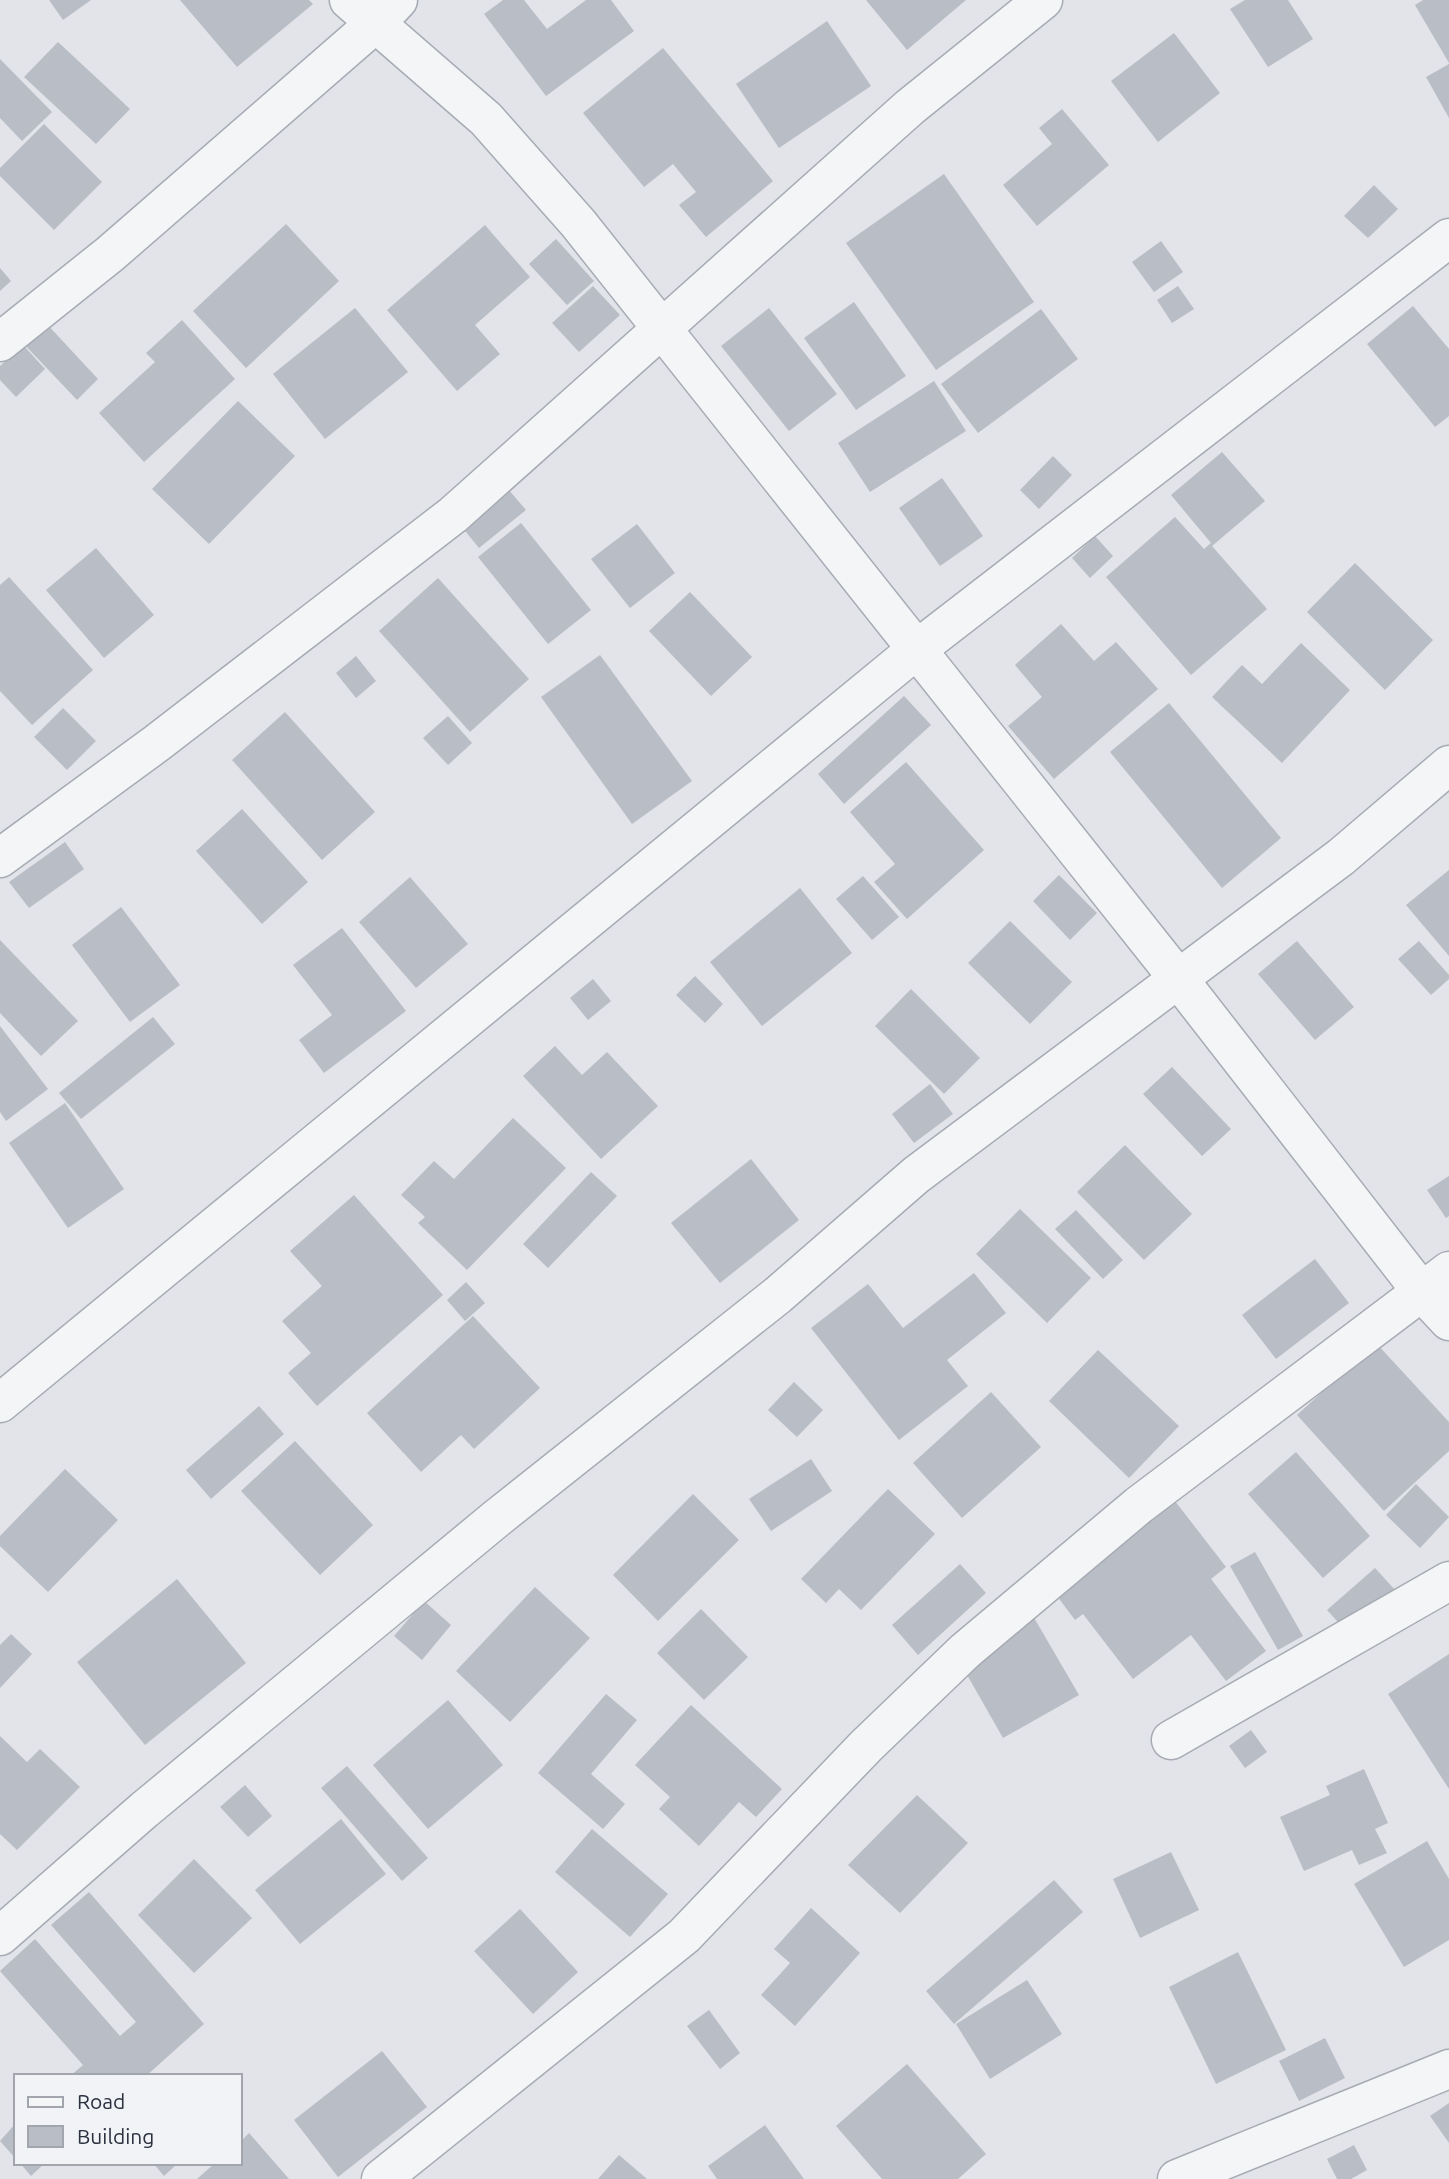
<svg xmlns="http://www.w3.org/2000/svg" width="1449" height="2179" viewBox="0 0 1449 2179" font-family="Ubuntu,sans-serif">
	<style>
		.building { fill: #b9bdc5 }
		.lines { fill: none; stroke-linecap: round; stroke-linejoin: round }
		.street-casing { stroke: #a7abb3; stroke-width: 41 }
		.street { stroke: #f4f5f7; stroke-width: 38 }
	</style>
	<rect width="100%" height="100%" fill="#e2e4e9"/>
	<g class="building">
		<path d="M 49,0 L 91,0 L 63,20 Z"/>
		<path d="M 180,0 L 309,0 L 313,4 L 237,67 Z"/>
		<path d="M 503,0 L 524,0 L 547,29 L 586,0 L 611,0 L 634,31 L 546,96 L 484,14 Z"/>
		<path d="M 866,0 L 966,0 L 907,50 Z"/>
		<path d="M 1245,0 L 1288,0 L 1313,39 L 1268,67 L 1230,9 Z"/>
		<path d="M 1423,0 L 1449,0 L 1449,63 L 1415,5 Z"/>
		<path d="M 827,21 L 871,86 L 779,148 L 736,84 Z"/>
		<path d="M 1174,33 L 1220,93 L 1158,142 L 1111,81 Z"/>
		<path d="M 58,42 L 130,109 L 96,144 L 24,77 Z"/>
		<path d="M 663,48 L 773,181 L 706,237 L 679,205 L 696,192 L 673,164 L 644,187 L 583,113 Z"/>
		<path d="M 0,59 L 52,112 L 22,141 L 0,118 Z"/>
		<path d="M 1449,64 L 1449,118 L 1426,77 Z"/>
		<path d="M 1062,109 L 1109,165 L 1037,226 L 1003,185 L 1052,144 L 1039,128 Z"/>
		<path d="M 44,124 L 102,182 L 54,230 L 0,176 L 0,168 Z"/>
		<path d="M 944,174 L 1034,302 L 936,370 L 846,243 Z"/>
		<path d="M 1374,185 L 1398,209 L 1368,238 L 1344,216 Z"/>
		<path d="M 286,224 L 339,281 L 246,368 L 193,311 Z"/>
		<path d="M 485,225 L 530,277 L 475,325 L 500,354 L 457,391 L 387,310 Z"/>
		<path d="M 556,239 L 594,281 L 567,305 L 529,264 Z"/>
		<path d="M 1161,241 L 1183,272 L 1154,292 L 1132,262 Z"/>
		<path d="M 0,268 L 11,281 L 0,291 Z"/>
		<path d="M 593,286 L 620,315 L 579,352 L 552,323 Z"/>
		<path d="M 1178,286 L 1194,309 L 1172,323 L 1157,300 Z"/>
		<path d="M 854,302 L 906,376 L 856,410 L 804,338 Z"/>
		<path d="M 1413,306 L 1449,349 L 1449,416 L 1435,427 L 1367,344 Z"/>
		<path d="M 355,308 L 408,372 L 325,439 L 273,374 Z"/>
		<path d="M 769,308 L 837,394 L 789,431 L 721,346 Z"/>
		<path d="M 1041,309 L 1078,359 L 978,433 L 941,384 Z"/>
		<path d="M 182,320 L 235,379 L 144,462 L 99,413 L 155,362 L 146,353 Z"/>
		<path d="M 44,321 L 98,379 L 77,400 L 22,342 Z"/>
		<path d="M 23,345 L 45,369 L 16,397 L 0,380 L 0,366 Z"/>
		<path d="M 934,381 L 966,431 L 870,492 L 838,443 Z"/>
		<path d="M 238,401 L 295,456 L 209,544 L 152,489 Z"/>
		<path d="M 1222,452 L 1265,501 L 1212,546 L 1267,609 L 1191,675 L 1106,577 L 1175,517 L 1204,549 L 1211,543 L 1171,495 Z"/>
		<path d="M 1053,456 L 1072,475 L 1039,509 L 1020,490 Z"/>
		<path d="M 942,478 L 983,536 L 940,566 L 899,508 Z"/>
		<path d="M 508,489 L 526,510 L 479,548 L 461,526 Z"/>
		<path d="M 521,523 L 591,610 L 548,644 L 478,557 Z"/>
		<path d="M 637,524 L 675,573 L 630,608 L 591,559 Z"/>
		<path d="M 1095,536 L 1113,556 L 1090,578 L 1072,558 Z"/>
		<path d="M 96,548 L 154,615 L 104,658 L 46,590 Z"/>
		<path d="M 1355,563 L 1433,640 L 1385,690 L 1307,612 Z"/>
		<path d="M 9,577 L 93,670 L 32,725 L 0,691 L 0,585 Z"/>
		<path d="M 438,578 L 529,679 L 470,732 L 379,631 Z"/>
		<path d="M 690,592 L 752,657 L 711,696 L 649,631 Z"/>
		<path d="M 1061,624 L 1094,661 L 1116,642 L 1158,689 L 1054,779 L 1008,726 L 1042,697 L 1015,665 Z"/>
		<path d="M 1301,643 L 1350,690 L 1282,763 L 1212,697 L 1242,665 L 1262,684 Z"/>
		<path d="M 600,655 L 692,781 L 632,824 L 541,697 Z"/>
		<path d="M 356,656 L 376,681 L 356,698 L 336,673 Z"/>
		<path d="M 904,696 L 931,725 L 844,804 L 818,774 Z"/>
		<path d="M 1169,703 L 1281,838 L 1222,888 L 1110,752 Z"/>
		<path d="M 63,708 L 96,741 L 67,770 L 34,737 Z"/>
		<path d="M 285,712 L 375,812 L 322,860 L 232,760 Z"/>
		<path d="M 448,716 L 472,743 L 448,765 L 423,738 Z"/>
		<path d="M 906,762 L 984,850 L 907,919 L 874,882 L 895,864 L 850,812 Z"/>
		<path d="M 242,809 L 308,882 L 262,924 L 196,851 Z"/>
		<path d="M 65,842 L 84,869 L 29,908 L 9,882 Z"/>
		<path d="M 1449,870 L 1449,956 L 1406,905 Z"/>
		<path d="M 1059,875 L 1097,913 L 1070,940 L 1033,901 Z"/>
		<path d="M 863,876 L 899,917 L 872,940 L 836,899 Z"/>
		<path d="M 410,877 L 468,944 L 416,988 L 359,922 Z"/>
		<path d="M 800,888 L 852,953 L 762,1026 L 710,962 Z"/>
		<path d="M 121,907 L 180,985 L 130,1022 L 72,945 Z"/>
		<path d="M 1010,921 L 1072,982 L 1030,1024 L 968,963 Z"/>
		<path d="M 342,928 L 406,1011 L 324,1073 L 299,1040 L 332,1015 L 293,965 Z"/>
		<path d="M 0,940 L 78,1021 L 41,1056 L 0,1013 Z"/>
		<path d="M 1297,941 L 1354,1007 L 1315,1040 L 1258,974 Z"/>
		<path d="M 1419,941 L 1449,975 L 1449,979 L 1431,995 L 1398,959 Z"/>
		<path d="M 695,976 L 723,1004 L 705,1023 L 676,995 Z"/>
		<path d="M 593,979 L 611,1001 L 588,1020 L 570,998 Z"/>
		<path d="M 911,989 L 980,1058 L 944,1094 L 875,1026 Z"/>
		<path d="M 153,1017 L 175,1044 L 81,1119 L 59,1093 Z"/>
		<path d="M 0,1026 L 48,1089 L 6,1121 L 0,1112 Z"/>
		<path d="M 555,1046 L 582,1075 L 607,1052 L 658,1106 L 601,1159 L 523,1076 Z"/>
		<path d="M 1172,1067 L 1231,1129 L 1202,1156 L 1143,1094 Z"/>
		<path d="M 930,1084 L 953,1114 L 914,1143 L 892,1114 Z"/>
		<path d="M 65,1103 L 124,1189 L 68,1228 L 9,1143 Z"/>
		<path d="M 513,1118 L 566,1168 L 467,1270 L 418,1223 L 425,1217 L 401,1195 L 434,1161 L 454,1179 Z"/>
		<path d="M 1125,1145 L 1192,1214 L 1144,1260 L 1077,1192 Z"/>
		<path d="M 751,1159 L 799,1220 L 720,1283 L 671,1223 Z"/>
		<path d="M 591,1172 L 617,1196 L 548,1268 L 523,1244 Z"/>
		<path d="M 1449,1176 L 1449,1216 L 1446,1218 L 1427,1190 Z"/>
		<path d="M 354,1195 L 443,1295 L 317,1406 L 288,1373 L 311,1353 L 282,1321 L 322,1286 L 290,1251 Z"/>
		<path d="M 1020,1209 L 1091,1278 L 1047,1323 L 976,1254 Z"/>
		<path d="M 1076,1210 L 1123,1260 L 1103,1279 L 1055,1229 Z"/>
		<path d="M 1315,1259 L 1349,1303 L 1276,1359 L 1242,1315 Z"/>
		<path d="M 974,1273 L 1006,1313 L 947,1360 L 968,1386 L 899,1440 L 811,1328 L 868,1284 L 903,1328 Z"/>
		<path d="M 466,1282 L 485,1303 L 465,1321 L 447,1300 Z"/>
		<path d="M 473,1316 L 540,1388 L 474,1449 L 461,1435 L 421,1472 L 367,1413 Z"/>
		<path d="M 1376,1343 L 1449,1422 L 1449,1451 L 1384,1511 L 1297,1415 Z"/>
		<path d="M 1098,1350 L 1179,1426 L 1129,1478 L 1049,1401 Z"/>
		<path d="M 794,1382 L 823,1410 L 797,1437 L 768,1410 Z"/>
		<path d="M 991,1392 L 1041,1447 L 962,1518 L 913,1463 Z"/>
		<path d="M 259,1406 L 284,1434 L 211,1499 L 186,1470 Z"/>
		<path d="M 295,1441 L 373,1525 L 320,1575 L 241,1491 Z"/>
		<path d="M 1296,1452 L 1370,1536 L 1323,1578 L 1248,1494 Z"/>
		<path d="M 811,1459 L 832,1491 L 771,1531 L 749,1499 Z"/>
		<path d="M 65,1469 L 118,1520 L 48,1592 L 0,1546 L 0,1536 Z"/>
		<path d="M 1416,1484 L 1449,1517 L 1420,1548 L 1386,1515 Z"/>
		<path d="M 888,1489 L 935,1534 L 861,1610 L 839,1589 L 826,1603 L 801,1579 Z"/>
		<path d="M 1168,1492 L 1226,1567 L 1211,1579 L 1266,1651 L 1226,1681 L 1191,1635 L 1133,1679 L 1083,1614 L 1075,1620 L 1048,1584 Z"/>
		<path d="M 693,1494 L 739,1540 L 658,1621 L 613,1575 Z"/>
		<path d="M 1255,1552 L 1303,1636 L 1278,1650 L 1230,1566 Z"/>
		<path d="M 960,1564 L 986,1593 L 918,1655 L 892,1625 Z"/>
		<path d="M 1375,1568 L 1395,1590 L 1347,1632 L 1327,1610 Z"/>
		<path d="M 177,1579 L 246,1663 L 145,1745 L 77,1662 Z"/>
		<path d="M 535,1587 L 590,1638 L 510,1722 L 456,1671 Z"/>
		<path d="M 424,1601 L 451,1625 L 422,1660 L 394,1636 Z"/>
		<path d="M 701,1609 L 748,1657 L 704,1700 L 657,1653 Z"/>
		<path d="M 1033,1616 L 1079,1695 L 1003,1738 L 958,1659 Z"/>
		<path d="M 11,1634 L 32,1654 L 0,1688 L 0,1645 Z"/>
		<path d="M 1449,1654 L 1449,1789 L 1388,1694 Z"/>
		<path d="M 606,1694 L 637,1720 L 591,1774 L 625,1804 L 603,1829 L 538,1773 Z"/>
		<path d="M 448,1700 L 503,1765 L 428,1829 L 373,1765 Z"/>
		<path d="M 691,1705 L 782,1789 L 756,1817 L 739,1802 L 699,1846 L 659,1809 L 670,1797 L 635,1765 Z"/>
		<path d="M 1251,1730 L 1267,1752 L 1245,1768 L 1229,1746 Z"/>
		<path d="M 0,1736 L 27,1762 L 40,1749 L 80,1787 L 17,1850 L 0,1834 Z"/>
		<path d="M 347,1766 L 428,1858 L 402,1881 L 321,1788 Z"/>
		<path d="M 1364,1769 L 1388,1823 L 1375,1829 L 1387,1853 L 1359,1865 L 1352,1850 L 1304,1871 L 1280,1817 L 1330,1795 L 1326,1786 Z"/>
		<path d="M 245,1785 L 272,1816 L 248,1837 L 220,1807 Z"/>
		<path d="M 917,1795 L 968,1843 L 900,1913 L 848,1865 Z"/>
		<path d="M 341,1819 L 386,1874 L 300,1944 L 255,1890 Z"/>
		<path d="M 592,1829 L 668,1894 L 630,1937 L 555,1872 Z"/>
		<path d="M 1427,1841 L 1449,1879 L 1449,1940 L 1404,1967 L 1354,1884 Z"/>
		<path d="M 1171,1852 L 1199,1910 L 1140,1938 L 1113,1879 Z"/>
		<path d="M 194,1859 L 252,1918 L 194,1973 L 138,1915 Z"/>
		<path d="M 1054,1880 L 1083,1912 L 954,2024 L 926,1991 Z"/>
		<path d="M 89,1892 L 204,2024 L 146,2076 L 70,2076 L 83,2065 L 0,1971 L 35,1939 L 120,2036 L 136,2022 L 51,1925 Z"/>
		<path d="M 811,1908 L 860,1953 L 795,2026 L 761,1995 L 790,1963 L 774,1949 Z"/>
		<path d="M 520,1909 L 578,1972 L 533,2014 L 474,1951 Z"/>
		<path d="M 1238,1952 L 1286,2050 L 1216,2084 L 1169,1987 Z"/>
		<path d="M 1027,1980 L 1062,2034 L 990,2079 L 956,2024 Z"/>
		<path d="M 709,2010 L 740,2053 L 720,2069 L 687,2026 Z"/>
		<path d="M 1325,2038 L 1345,2078 L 1299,2101 L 1279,2061 Z"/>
		<path d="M 382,2051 L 427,2107 L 338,2177 L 294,2120 Z"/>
		<path d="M 907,2064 L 986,2154 L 958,2179 L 882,2179 L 836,2126 Z"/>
		<path d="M 1449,2103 L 1449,2143 L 1430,2116 Z"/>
		<path d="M 16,2123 L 16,2159 L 0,2141 Z"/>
		<path d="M 765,2125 L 804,2179 L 717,2179 L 708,2166 Z"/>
		<path d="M 249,2133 L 289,2179 L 197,2179 L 215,2163 L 240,2163 L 240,2142 Z"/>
		<path d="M 1354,2145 L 1367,2170 L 1351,2179 L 1337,2179 L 1327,2159 Z"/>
		<path d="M 619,2155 L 647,2179 L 598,2179 Z"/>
		<path d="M 20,2163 L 45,2163 L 31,2176 Z"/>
		<path d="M 153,2163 L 178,2163 L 164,2176 Z"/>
	</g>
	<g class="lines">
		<g class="street-casing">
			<g id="street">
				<path d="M 349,0 L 486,119 L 578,223 L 1177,977 L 1422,1292 L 1449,1321"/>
				<path d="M 0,342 L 110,254 L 378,21 L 398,0"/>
				<path d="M 0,858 L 157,743 L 453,515 L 910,107 L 1043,0"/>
				<path d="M 0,1403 L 916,650 L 1449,238"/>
				<path d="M 1171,1740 L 1449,1581"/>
				<path d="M 0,1936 L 144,1810 L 497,1518 L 778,1295 L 916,1175 L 1341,857 L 1449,765"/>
				<path d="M 381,2179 L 684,1936 L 866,1746 L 965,1651 L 1139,1505 L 1449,1271"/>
				<path d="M 1177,2179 L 1449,2069"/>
			</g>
		</g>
		<use href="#street" class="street"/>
	</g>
	<rect x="14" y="2074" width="228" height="91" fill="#f1f3f6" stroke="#a2a5ad" stroke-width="2"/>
	<rect x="28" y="2097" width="35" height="10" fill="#f4f5f7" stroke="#a2a5ad" stroke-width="2"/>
	<text x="77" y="2109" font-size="21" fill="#2b313f">Road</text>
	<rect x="28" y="2126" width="35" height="21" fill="#b9bdc5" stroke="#a2a5ad" stroke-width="2"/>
	<text x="77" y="2144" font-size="21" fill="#2b313f">Building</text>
</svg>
